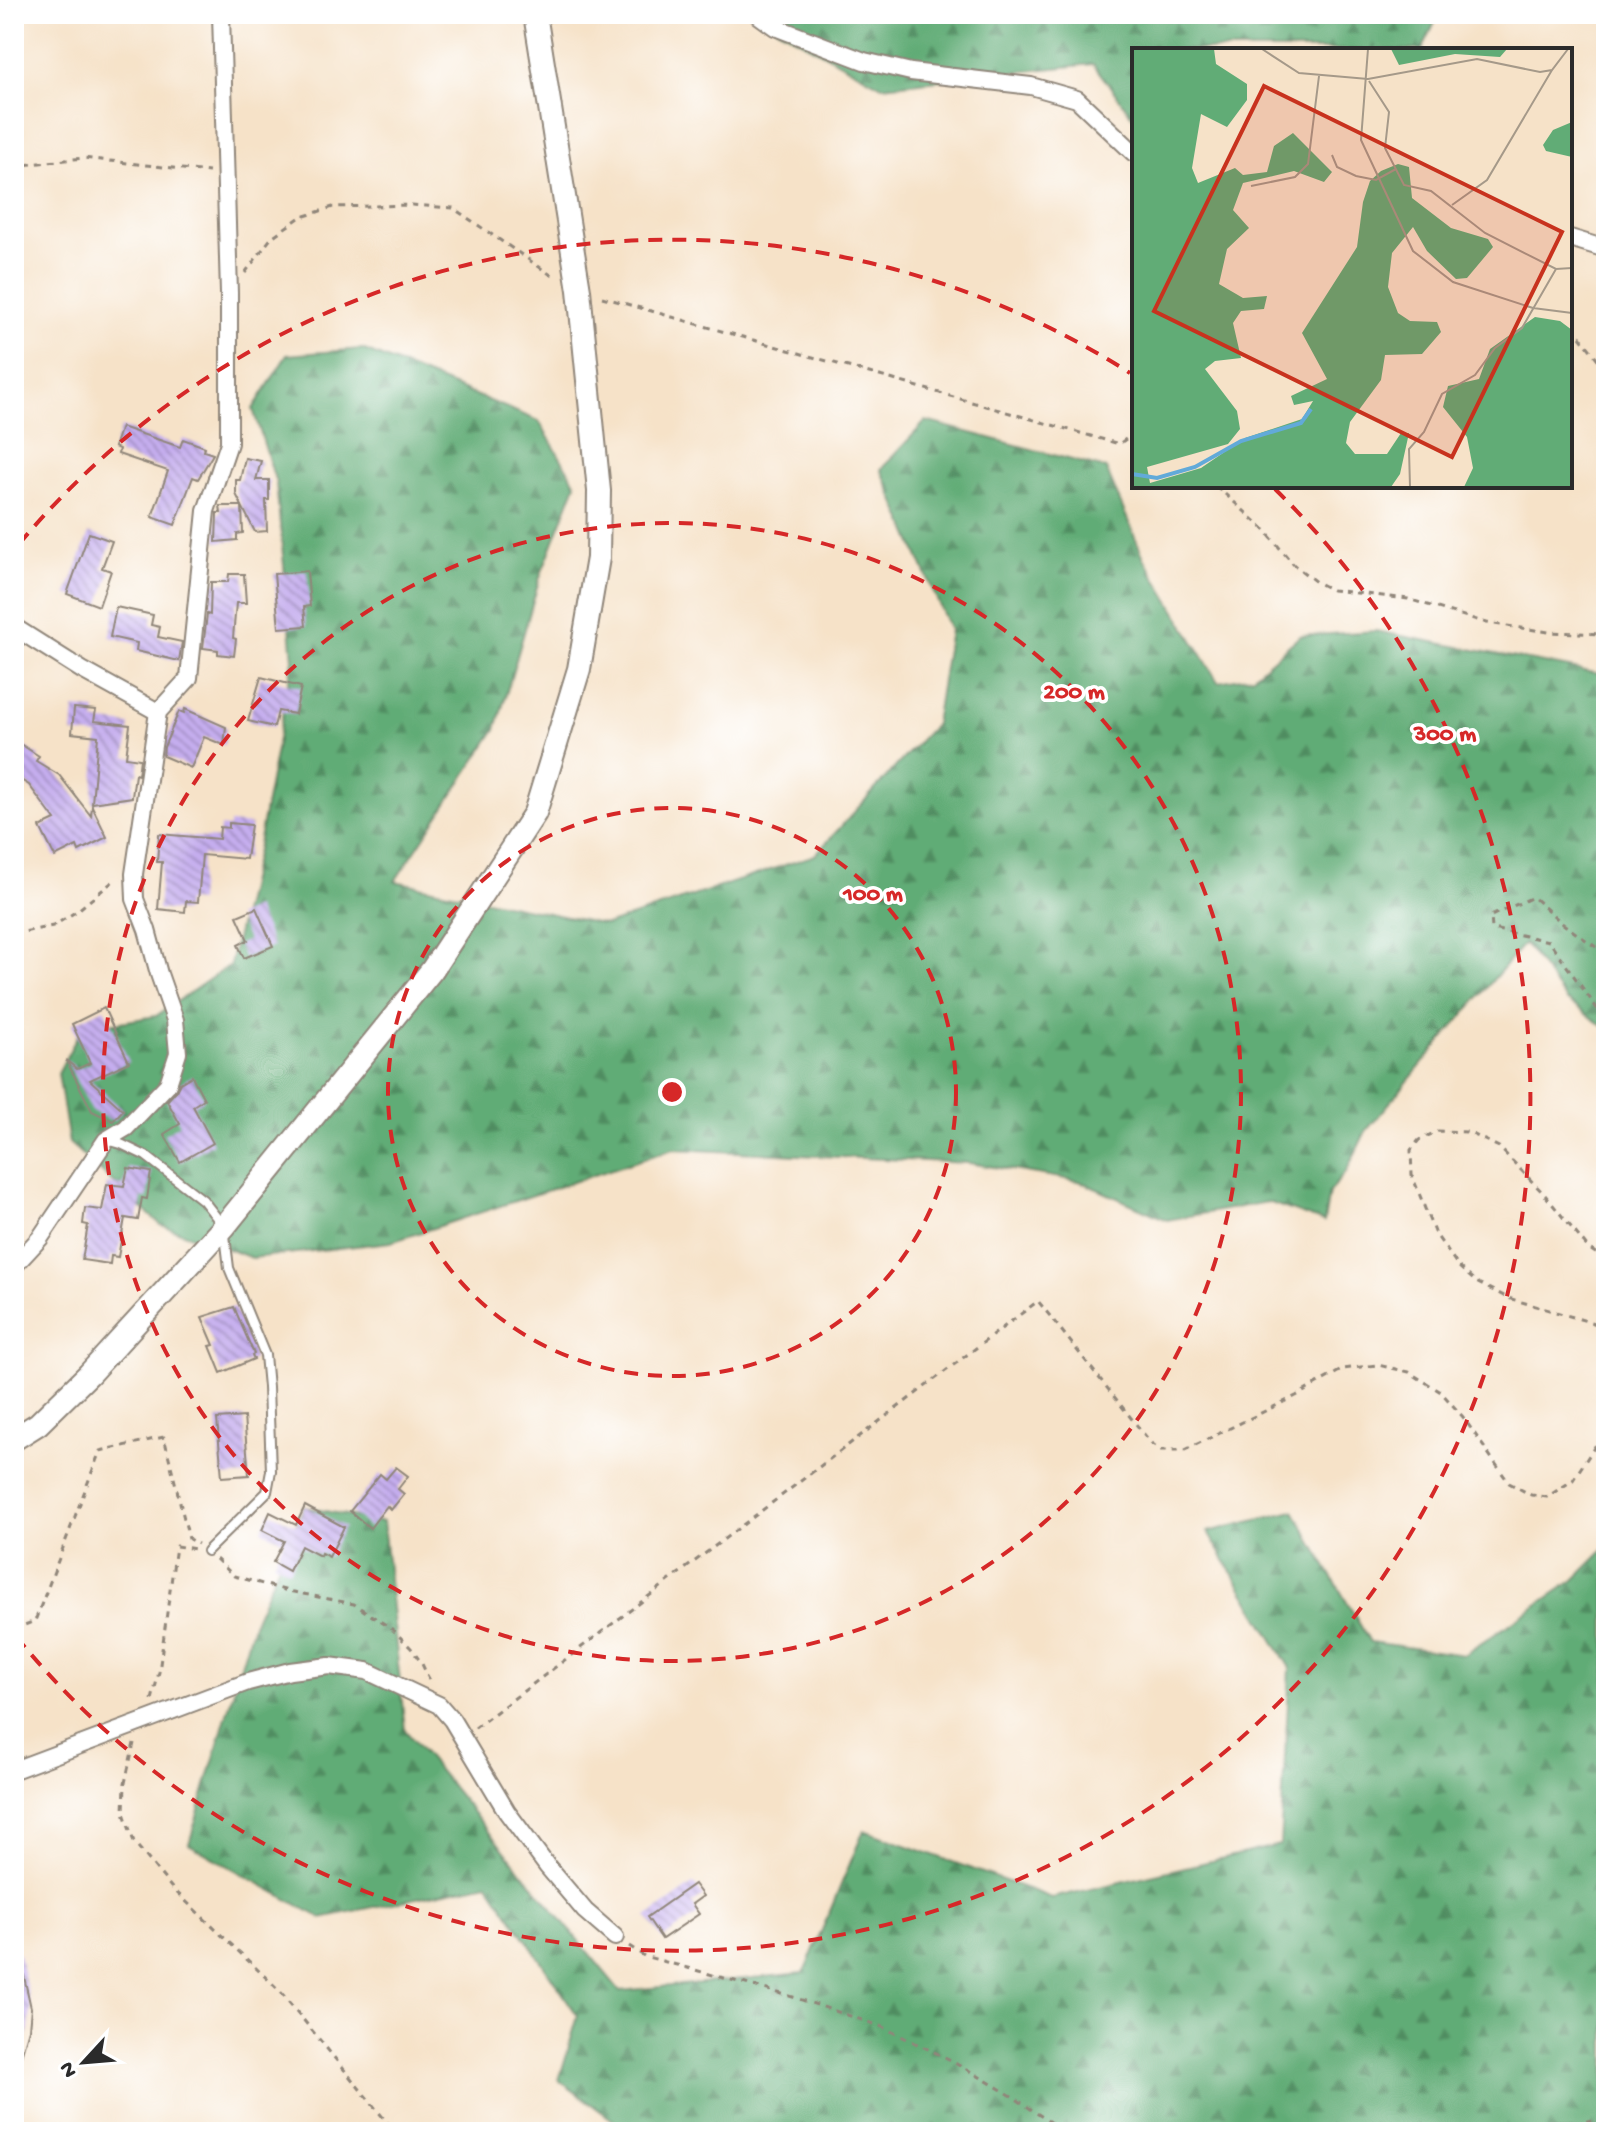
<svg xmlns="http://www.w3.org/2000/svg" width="1620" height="2146" viewBox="0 0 1620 2146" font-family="'Gochi Hand',sans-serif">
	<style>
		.forest { fill: url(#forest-firs); stroke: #466c50; stroke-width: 2 }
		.building { fill: url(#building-back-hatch) }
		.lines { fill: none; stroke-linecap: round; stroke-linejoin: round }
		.lane-casing { stroke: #90867a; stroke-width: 12 }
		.street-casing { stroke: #90867a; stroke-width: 20 }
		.secondary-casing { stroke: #90867a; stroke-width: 26 }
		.path { stroke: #90867a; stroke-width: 3; stroke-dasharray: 6 6; stroke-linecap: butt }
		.lane { stroke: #fff; stroke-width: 8 }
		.street { stroke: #fff; stroke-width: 16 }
		.secondary { stroke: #fff; stroke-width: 22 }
		.ring { fill: none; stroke: #d62828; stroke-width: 4; stroke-dasharray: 14 10 }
		.inset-river { fill: none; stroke: #62aad9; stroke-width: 4 }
		.inset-road { fill: none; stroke: #a59989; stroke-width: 2 }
		.view { fill: #c8321e; fill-opacity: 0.15; stroke: #c8321e; stroke-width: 4 }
		.inset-edge { fill: none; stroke: #2b2b2b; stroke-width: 4 }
		.centre { fill: #d62828; stroke: #fff; stroke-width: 4 }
		.ring-label { font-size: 24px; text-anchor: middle; font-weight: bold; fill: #d62828; stroke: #fff; stroke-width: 7; stroke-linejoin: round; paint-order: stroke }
	</style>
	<defs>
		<pattern id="forest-firs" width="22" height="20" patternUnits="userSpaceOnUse" patternTransform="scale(2)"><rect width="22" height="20" fill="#61ac76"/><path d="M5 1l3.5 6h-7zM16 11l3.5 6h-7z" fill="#508c61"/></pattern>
		<pattern id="building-back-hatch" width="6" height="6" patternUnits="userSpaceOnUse" patternTransform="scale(2)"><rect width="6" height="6" fill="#c5adee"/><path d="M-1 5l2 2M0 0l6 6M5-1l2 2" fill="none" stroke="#a08dc1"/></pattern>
	</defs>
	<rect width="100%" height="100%" fill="#fff"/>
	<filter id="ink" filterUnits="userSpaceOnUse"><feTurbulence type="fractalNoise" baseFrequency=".0125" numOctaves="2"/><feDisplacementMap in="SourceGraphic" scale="16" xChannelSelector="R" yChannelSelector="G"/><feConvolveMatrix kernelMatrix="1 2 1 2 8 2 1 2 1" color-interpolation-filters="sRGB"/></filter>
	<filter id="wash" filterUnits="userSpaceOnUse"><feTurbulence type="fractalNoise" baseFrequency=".006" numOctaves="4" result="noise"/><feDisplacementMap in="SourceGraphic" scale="32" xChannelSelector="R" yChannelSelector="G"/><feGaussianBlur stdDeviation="1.8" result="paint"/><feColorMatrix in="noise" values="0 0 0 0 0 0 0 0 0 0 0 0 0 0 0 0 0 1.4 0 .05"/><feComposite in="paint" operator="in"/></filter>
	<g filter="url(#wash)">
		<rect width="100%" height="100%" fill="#f6e2c8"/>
		<g class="forest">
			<path d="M 752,14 L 1439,14 L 1422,50 L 1134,50 L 1134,118 L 1093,64 L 882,86 Z"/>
			<path d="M 362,349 L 539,421 L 576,484 L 540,577 L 496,729 L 395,881 L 606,925 L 815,855 L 935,724 L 950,630 L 881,469 L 926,421 L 1106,469 L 1144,558 L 1218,682 L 1253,676 L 1300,636 L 1376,631 L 1606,675 L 1606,1028 L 1566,1000 L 1524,943 L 1366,1131 L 1346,1172 L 1329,1192 L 1324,1222 L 1268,1202 L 1167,1220 L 1079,1181 L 969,1163 L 673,1149 L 391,1242 L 252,1258 L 161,1225 L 69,1143 L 58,1073 L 81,1029 L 156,1016 L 230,965 L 257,850 L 293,659 L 276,483 L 253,409 L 287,355 Z"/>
			<path d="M 304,1507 L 383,1522 L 405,1730 L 620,1991 L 804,1973 L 864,1830 L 1052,1898 L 1280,1845 L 1290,1668 L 1208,1532 L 1294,1511 L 1370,1642 L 1464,1655 L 1574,1580 L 1606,1548 L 1606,2132 L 629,2132 L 559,2080 L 578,2016 L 488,1883 L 321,1918 L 189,1844 L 253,1624 Z"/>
		</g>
		<g id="blocks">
			<g class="building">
				<path d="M 121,427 L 180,447 L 183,439 L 205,447 L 204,451 L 213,454 L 198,479 L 193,477 L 175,525 L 152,517 L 168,471 L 118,454 L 119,449 L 114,447 Z"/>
				<path d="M 245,458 L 261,461 L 256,480 L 269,480 L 269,500 L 266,500 L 267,531 L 255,532 L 236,494 L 236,480 L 240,480 Z"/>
				<path d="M 220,506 L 242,506 L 243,533 L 237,534 L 237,540 L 216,542 L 217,513 L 221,513 Z"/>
				<path d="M 89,533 L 112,541 L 102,568 L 111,571 L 99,606 L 67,594 Z"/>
				<path d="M 307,571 L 310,606 L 304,607 L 306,626 L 279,628 L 274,574 Z"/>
				<path d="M 229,574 L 244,574 L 246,603 L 236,603 L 233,638 L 236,639 L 234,656 L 218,654 L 218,650 L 203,648 L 207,614 L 210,615 L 211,582 L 228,582 Z"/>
				<path d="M 116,607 L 153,615 L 151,625 L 160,627 L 158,637 L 182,642 L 179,661 L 136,651 L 137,643 L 110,637 Z"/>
				<path d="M 261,677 L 301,687 L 295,714 L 278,711 L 274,727 L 248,721 Z"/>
				<path d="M 74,708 L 96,710 L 94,721 L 130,725 L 126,757 L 140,759 L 138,775 L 135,774 L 132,797 L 92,803 L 98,736 L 72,733 Z"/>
				<path d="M 185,709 L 226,727 L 224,745 L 204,737 L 191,768 L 163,756 L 164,747 L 179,711 L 184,713 Z"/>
				<path d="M 14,740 L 39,756 L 36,761 L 59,775 L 91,816 L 92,806 L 107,837 L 79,851 L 77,846 L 55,857 L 40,827 L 55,820 L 29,785 L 14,776 Z"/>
				<path d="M 229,823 L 251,825 L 246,859 L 202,855 L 198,902 L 186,901 L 185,912 L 158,909 L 162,862 L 157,862 L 159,834 L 219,839 L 220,827 L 229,828 Z"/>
				<path d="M 256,908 L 273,946 L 244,958 L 238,945 L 248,940 L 237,916 Z"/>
				<path d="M 104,1008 L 129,1062 L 90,1080 L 123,1110 L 113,1121 L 92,1111 L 66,1060 L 77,1069 L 90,1063 L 72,1024 Z"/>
				<path d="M 192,1076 L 204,1099 L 193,1106 L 213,1143 L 180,1162 L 164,1134 L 180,1124 L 167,1101 L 176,1091 L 180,1083 Z"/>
				<path d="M 128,1168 L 151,1172 L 147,1199 L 142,1198 L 138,1220 L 125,1218 L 118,1257 L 111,1256 L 110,1264 L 82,1260 L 88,1225 L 83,1224 L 85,1208 L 102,1210 L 107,1184 L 124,1186 Z"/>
				<path d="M 234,1307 L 254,1354 L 252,1355 L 254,1359 L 221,1373 L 210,1346 L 214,1345 L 202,1317 Z"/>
				<path d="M 244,1417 L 249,1475 L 222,1477 L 217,1419 Z"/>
				<path d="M 396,1467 L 408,1476 L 398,1489 L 404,1494 L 391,1510 L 387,1506 L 370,1528 L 350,1511 L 380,1474 L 386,1479 Z"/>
				<path d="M 305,1506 L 344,1527 L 329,1557 L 321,1553 L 320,1556 L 301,1546 L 289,1571 L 273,1562 L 284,1541 L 262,1530 L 270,1512 L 296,1525 Z"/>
				<path d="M 694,1884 L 703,1896 L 692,1904 L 699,1914 L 662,1939 L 647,1917 Z"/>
				<path d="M 19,1954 L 31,2008 L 29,2029 L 18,2066 L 14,2066 L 14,1955 Z"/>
			</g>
		</g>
	</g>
	<g filter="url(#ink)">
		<use href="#blocks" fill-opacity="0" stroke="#90867a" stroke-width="2"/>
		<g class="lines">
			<g class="lane-casing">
				<path id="lane" d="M 107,1140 L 121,1144 L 146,1156 L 203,1200 L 224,1227 L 229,1268 L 265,1355 L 268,1387 L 271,1471 L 267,1492 L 207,1551"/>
			</g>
			<g class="street-casing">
				<g id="street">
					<path d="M 757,14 L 775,27 L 864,61 L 911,72 L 1031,86 L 1077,99 L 1134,153"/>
					<path d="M 1570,238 L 1606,249"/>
					<path d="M 14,627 L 82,670 L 158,712"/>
					<path d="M 14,1266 L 40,1238 L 106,1140 L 126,1128 L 168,1084 L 178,1053 L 175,1020 L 159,974 L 147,930 L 135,899 L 134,874 L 158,712 L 189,678 L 206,511 L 229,443 L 229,293 L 221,14"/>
					<path d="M 14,1770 L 248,1682 L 290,1671 L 329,1666 L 367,1671 L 439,1705 L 452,1720 L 507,1812 L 547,1866 L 585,1911 L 615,1937"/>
				</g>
			</g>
			<g class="secondary-casing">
				<path id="secondary" d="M 14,1439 L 38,1424 L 89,1374 L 224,1227 L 432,970 L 535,813 L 579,669 L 598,558 L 599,491 L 579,290 L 535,14"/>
			</g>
			<g class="path">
				<path d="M 14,166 L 83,158 L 209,172"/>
				<path d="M 245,273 L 272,237 L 299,218 L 333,207 L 412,205 L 453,208 L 554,277"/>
				<path d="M 602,297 L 1119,444 L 1134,433"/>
				<path d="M 1570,329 L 1580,336 L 1606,370"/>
				<path d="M 1216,486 L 1263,528 L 1294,565 L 1316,582 L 1332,590 L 1408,599 L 1487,623 L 1549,632 L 1606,634"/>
				<path d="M 14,934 L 53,926 L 77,911 L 117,878"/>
				<path d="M 1606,954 L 1563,924 L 1533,897 L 1491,916 L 1492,929 L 1549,941 L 1606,1021"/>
				<path d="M 1606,1260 L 1588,1248 L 1545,1195 L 1499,1147 L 1468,1132 L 1438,1131 L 1419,1140 L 1411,1150 L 1412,1175 L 1434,1232 L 1459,1267 L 1476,1282 L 1508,1298 L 1597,1324 L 1606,1340"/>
				<path d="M 216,1559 L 234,1576 L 288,1591 L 354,1604 L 392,1629 L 411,1648 L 422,1664 L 429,1679"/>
				<path d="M 14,1629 L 35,1621 L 100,1451 L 164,1437 L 189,1539 L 198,1544"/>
				<path d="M 152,1700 L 159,1672 L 176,1546 L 196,1549"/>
				<path d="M 475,1728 L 1038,1301 L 1151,1443 L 1161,1450 L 1185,1450 L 1296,1396 L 1343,1369 L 1378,1365 L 1409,1372 L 1441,1392 L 1463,1417 L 1509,1483 L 1531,1495 L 1547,1497 L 1573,1480 L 1601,1437 L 1606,1422"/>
				<path d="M 134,1743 L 125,1783 L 124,1813 L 134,1842 L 171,1887 L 279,1990 L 395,2132"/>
				<path d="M 629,1946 L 644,1956 L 793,1997 L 880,2026 L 953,2061 L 1012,2096 L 1064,2132"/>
				<path d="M 1467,2132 L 1559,2127 L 1606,2117"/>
			</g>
			<use href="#lane" class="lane"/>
			<use href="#street" class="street"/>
			<use href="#secondary" class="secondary"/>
		</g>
	</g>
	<g class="ring">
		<circle cx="672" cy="1092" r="284"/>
		<circle cx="672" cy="1092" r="569"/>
		<path d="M19 544A853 853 0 0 1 1130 373M1275 489A853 853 0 1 1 19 1640"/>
	</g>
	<g transform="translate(1132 48)">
		<rect width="440" height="440" fill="#f6e2c8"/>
		<path d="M 0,1 L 82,1 L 84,16 L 115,36 L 115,52 L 95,79 L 69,66 L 60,120 L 66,135 L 103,120 L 111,127 L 135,124 L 142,98 L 161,85 L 200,124 L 192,134 L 162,123 L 111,135 L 101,162 L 117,180 L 95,201 L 87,236 L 111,250 L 135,248 L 132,261 L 109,263 L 101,275 L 109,310 L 83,313 L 73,321 L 105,363 L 108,381 L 96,396 L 15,419 L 18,435 L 69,420 L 113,390 L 170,371 L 181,353 L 162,357 L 159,348 L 195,331 L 170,285 L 225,199 L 231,154 L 238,133 L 249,123 L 266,116 L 277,119 L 280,150 L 319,180 L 356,191 L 361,199 L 335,230 L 324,231 L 295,203 L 281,179 L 260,205 L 256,239 L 266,265 L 278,273 L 305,274 L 309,284 L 290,306 L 253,307 L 249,332 L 218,374 L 214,395 L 223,406 L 255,406 L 269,385 L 277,385 L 268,426 L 259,439 L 0,439 ZM 259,1 L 375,1 L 368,9 L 323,6 L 267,17 ZM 440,74 L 440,109 L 414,103 L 411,97 L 421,82 ZM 403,269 L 428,273 L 440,282 L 440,439 L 332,439 L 341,420 L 335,389 L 311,359 L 316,338 L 347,331 L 358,301 Z" fill="#61ac76"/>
		<path class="inset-river" d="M 0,426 L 25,430 L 63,419 L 109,393 L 169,375 L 179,361"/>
		<path class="inset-road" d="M 130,1 L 167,25 L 236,31 L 345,11 L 408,24 L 420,22 L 436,1M 236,1 L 229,92 L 281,203 L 321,234 L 401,260 L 440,265M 237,33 L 257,64 L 253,100 L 272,137 L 299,143 L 353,185 L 424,221 L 440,220M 200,107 L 205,119 L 224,128 L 244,132 L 264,121M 119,138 L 163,129 L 176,116 L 187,28M 320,157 L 355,132 L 420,22M 278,439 L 277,401 L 292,384 L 310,346 L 343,327 L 363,300 L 390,280 L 424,221"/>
		<path class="view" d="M 132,38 L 430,184 L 320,409 L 22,263 Z"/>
		<rect width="440" height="440" class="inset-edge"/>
	</g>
	<circle cx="672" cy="1092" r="12" class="centre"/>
	<g class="ring-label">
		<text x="1074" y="698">200 m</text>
		<text x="1445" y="740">300 m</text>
		<text x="873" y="900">100 m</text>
	</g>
	<rect width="1620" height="2146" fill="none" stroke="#fff" stroke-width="48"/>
	<g transform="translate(84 2062) rotate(244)" stroke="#ffffff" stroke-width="6" paint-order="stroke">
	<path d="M0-6L14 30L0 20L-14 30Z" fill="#2b2b2b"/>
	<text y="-12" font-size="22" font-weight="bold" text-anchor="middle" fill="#2b2b2b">N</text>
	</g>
</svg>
